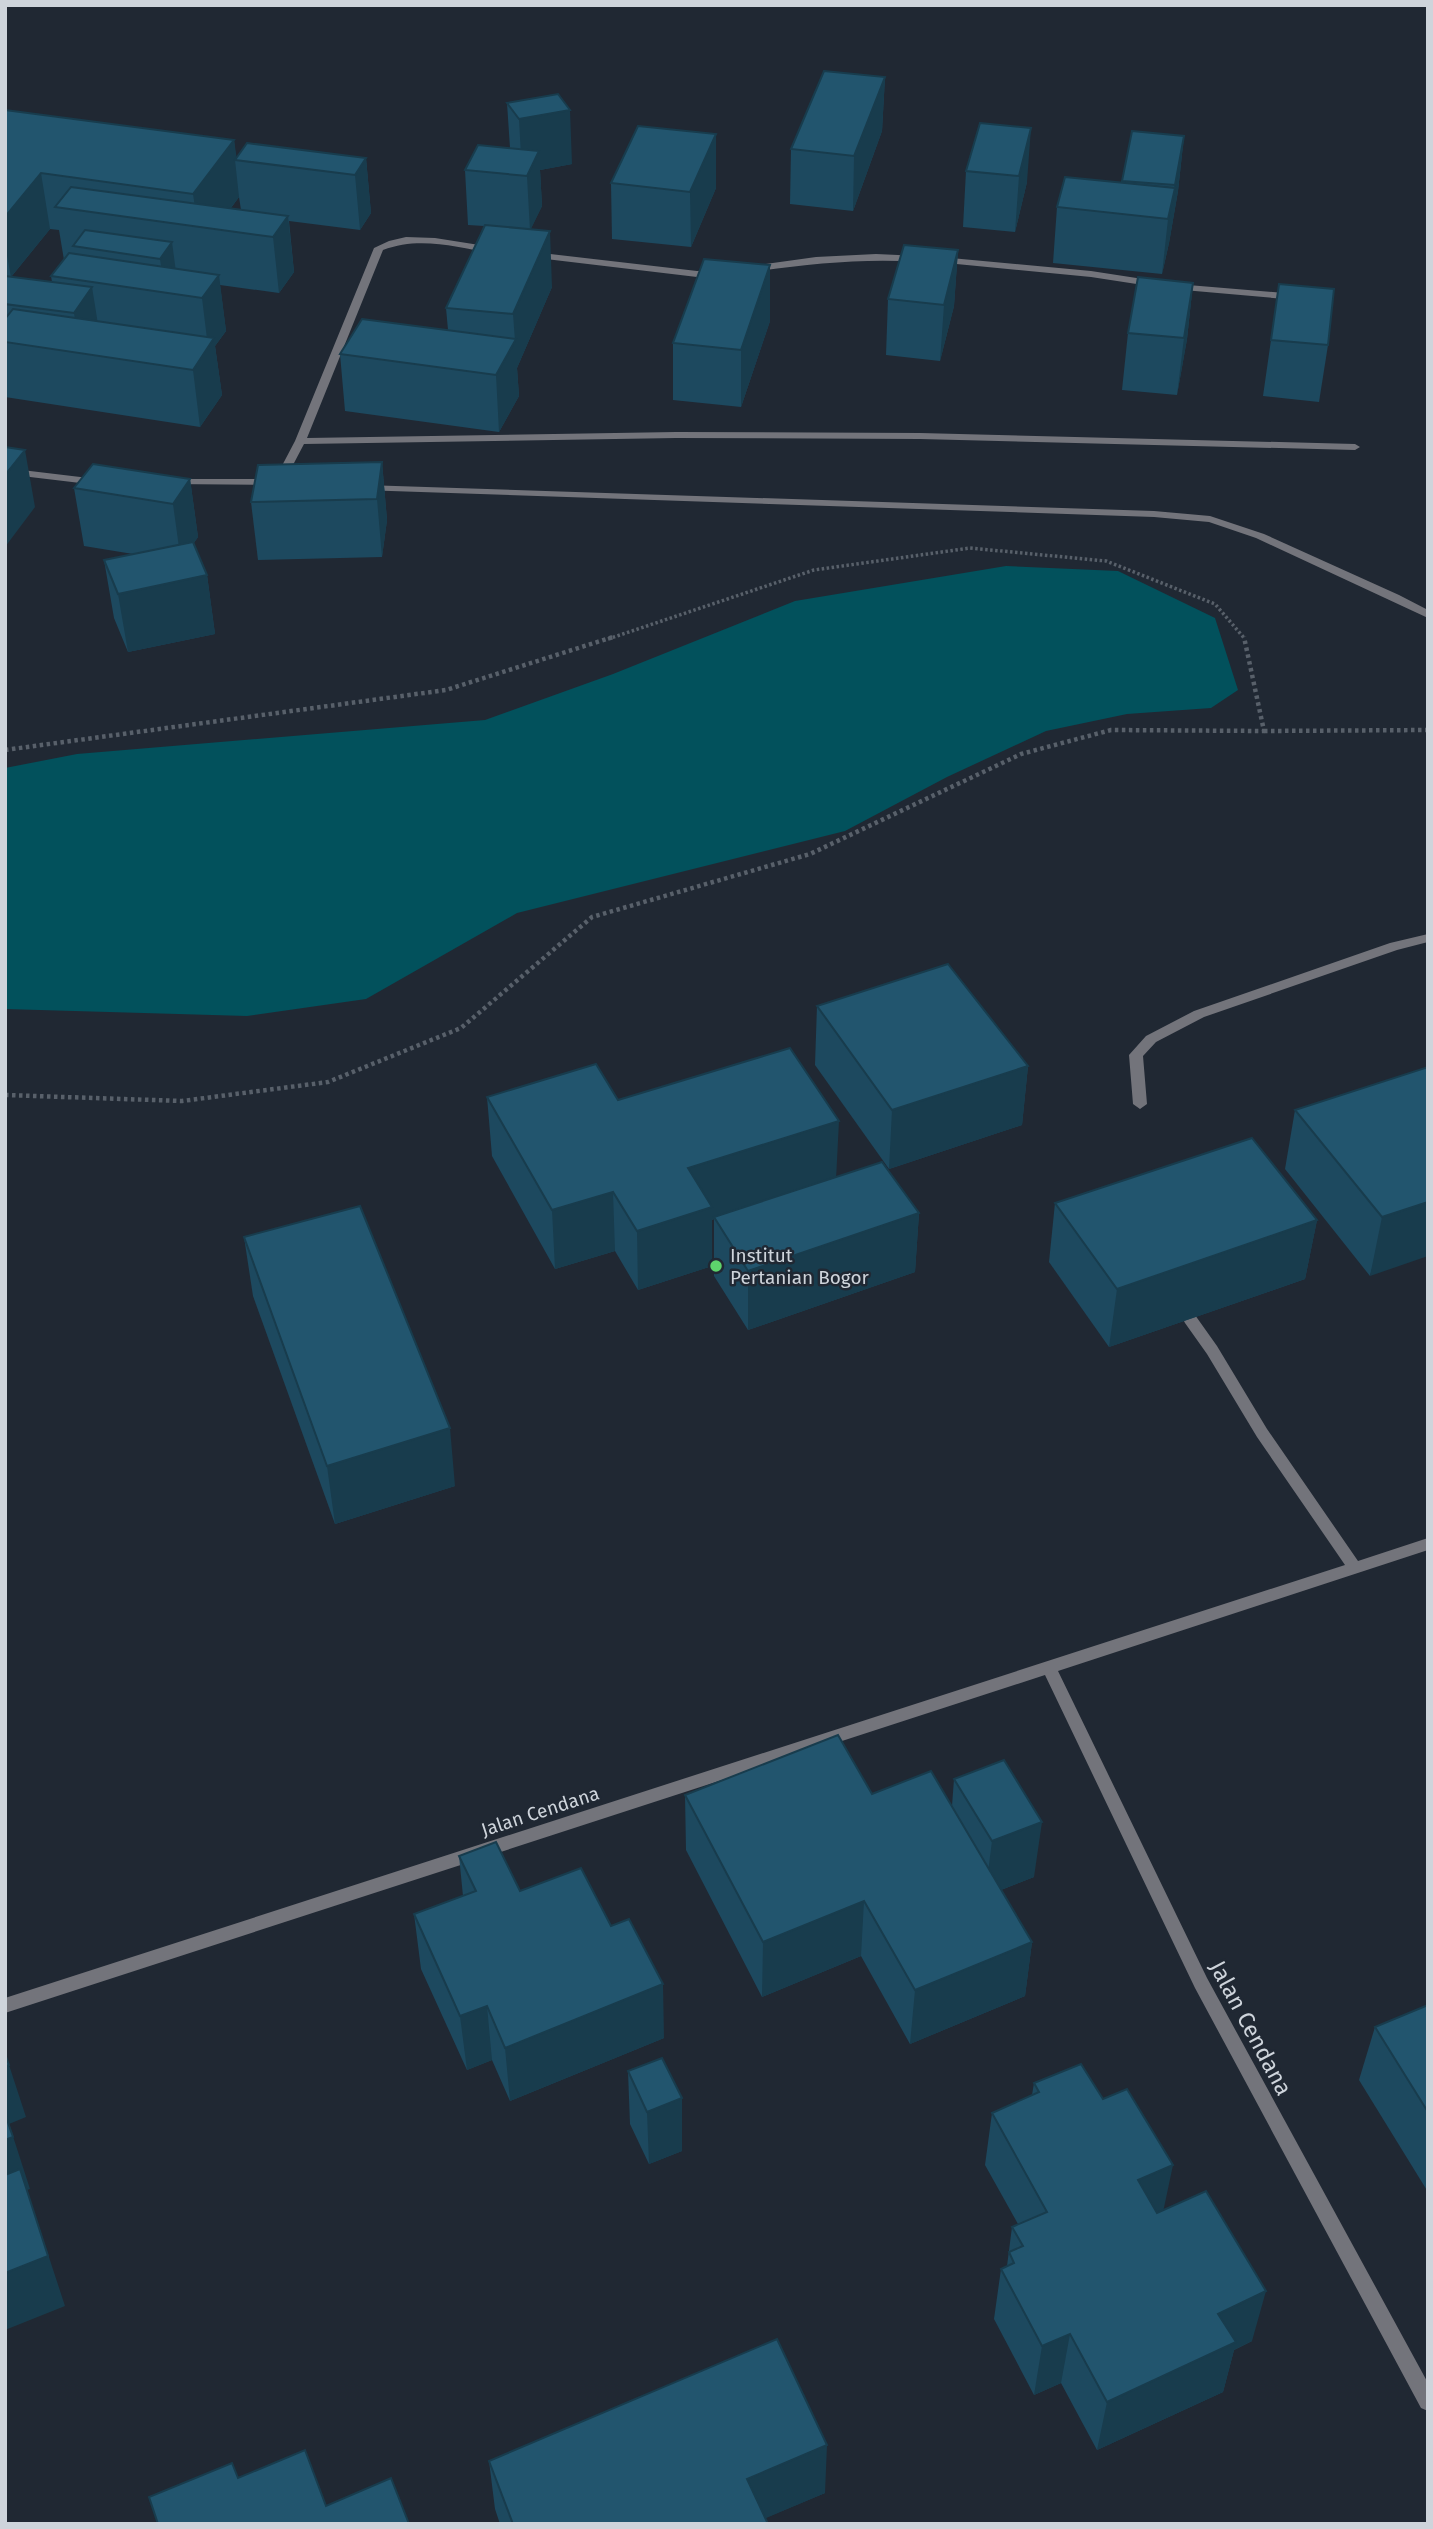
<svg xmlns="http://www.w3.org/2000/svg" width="1433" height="2529" viewBox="0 0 1433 2529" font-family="'Fira Sans',sans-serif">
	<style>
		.water { fill: #02515c }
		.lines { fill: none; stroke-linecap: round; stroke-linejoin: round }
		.path-far1 { stroke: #58606a; stroke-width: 3.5; stroke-dasharray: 2.5 2.5; stroke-linecap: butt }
		.path { stroke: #58606a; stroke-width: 4.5; stroke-dasharray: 3.5 3.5; stroke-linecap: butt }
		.lane { fill: #73747b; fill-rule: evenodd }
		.wall { fill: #1d495f; fill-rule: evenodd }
		.shaded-wall { fill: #183c4d }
		.building { fill: #22556e; stroke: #183c4d; stroke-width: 2 }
		.poi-dot { fill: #5ed56c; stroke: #202833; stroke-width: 2.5 }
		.labels { text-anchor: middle; stroke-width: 5; stroke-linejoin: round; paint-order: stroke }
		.poi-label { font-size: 19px; fill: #ced4db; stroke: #202833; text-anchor: start }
		.street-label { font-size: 19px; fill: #ced4db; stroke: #202833 }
		.near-street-label { font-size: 23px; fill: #ced4db; stroke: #202833 }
	</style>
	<rect width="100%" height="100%" fill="#202833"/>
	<path class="water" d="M 1006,566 L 1118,571 L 1215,618 L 1238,690 L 1211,708 L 1127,714 L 1046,731 L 947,777 L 845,831 L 517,913 L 366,999 L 247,1016 L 5,1009 L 5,768 L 77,754 L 485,720 L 613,674 L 795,601 Z"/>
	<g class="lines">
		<path class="path-far1" d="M 608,639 L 814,570 L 970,548 L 1106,561 L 1215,604 L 1245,639"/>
		<g class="path">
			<path d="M 1264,731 L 1428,730"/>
			<path d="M 5,750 L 446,690 L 613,637"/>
			<path d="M 5,1095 L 182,1101 L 328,1082 L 461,1028 L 592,917 L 810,854 L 1021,754 L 1111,730 L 1264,731 L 1244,637"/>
		</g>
		<g class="lane">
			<path d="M 406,237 L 435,238 L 492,247 L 497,250 L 492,253 C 456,247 419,236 383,250 L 307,438 L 676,432 L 920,433 L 1355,444 L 1360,447 L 1355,450 L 920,439 L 676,438 L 304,444 L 284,482 L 272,485 L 169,484 L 169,480 L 173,479 L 275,479 L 295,441 L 374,248 L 389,241 Z"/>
			<path d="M 533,252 L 697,271 L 715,270 L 720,273 L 715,276 L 697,277 L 529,257 L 528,255 Z"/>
			<path d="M 876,254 L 920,256 L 925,259 L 920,262 C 863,258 808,264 752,272 L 747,269 L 752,266 L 816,257 Z"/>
			<path d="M 940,257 L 1091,271 L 1156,281 L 1161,284 L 1156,287 L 1091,277 L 936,262 L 935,260 Z"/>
			<path d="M 1176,284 L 1296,294 L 1301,297 L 1296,300 L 1172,289 L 1171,287 Z"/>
			<path d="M 5,468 L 97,479 L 102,482 L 97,485 L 5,474 Z"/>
			<path d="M 365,485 L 1154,511 L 1210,516 L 1264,534 L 1399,595 L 1428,610 L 1428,618 L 1256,538 L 1209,522 L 1154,517 L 361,490 L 361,486 Z"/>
			<path d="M 1428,934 L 1428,942 L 1397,950 L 1204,1017 L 1156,1042 L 1143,1056 L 1147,1104 L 1140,1109 L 1133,1104 L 1129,1055 L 1146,1036 L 1194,1011 L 1390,943 Z"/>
			<path d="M 1190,1314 L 1195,1315 L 1217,1346 L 1267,1429 L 1358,1561 L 1428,1538 L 1428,1550 L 1058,1671 L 1207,1978 L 1428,2383 L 1428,2411 L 1421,2408 L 1195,1988 L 1045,1675 L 5,2013 L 5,1998 L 1345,1565 L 1257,1437 L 1207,1354 L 1185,1323 L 1183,1319 L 1185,1315 Z"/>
		</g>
	</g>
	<g class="wall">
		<path d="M 885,77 L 882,131 L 853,211 L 790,204 L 791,149 Z"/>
		<path d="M 507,103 L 572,164 L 540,170 L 542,206 L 530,230 L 552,287 L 517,368 L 519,396 L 499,432 L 345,411 L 340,354 L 448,330 L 446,308 L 484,226 L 468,225 L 465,170 L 510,148 Z"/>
		<path d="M 5,110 L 234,140 L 236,158 L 366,158 L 371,213 L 360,230 L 289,221 L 294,272 L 279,293 L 220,285 L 226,331 L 215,346 L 222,395 L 200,427 L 5,397 ZM 239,197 L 241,210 L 231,208 ZM 50,229 L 59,230 L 64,260 L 51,276 L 52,282 L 11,277 Z"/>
		<path d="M 980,123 L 1027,182 L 1015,232 L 963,227 L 966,171 Z"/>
		<path d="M 1132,131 L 1184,136 L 1178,191 L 1169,243 L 1162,274 L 1053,263 L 1057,207 L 1122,182 Z"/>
		<path d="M 611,183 L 716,188 L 691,247 L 612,239 Z"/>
		<path d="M 958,250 L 954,306 L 940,361 L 886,355 L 888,299 Z"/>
		<path d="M 1193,283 L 1187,339 L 1177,395 L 1122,390 L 1128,333 Z"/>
		<path d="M 1279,284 L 1328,345 L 1319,402 L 1263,396 Z"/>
		<path d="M 770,321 L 741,407 L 673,400 L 673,343 Z"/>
		<path d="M 382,462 L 387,520 L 382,557 L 258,560 L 251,502 Z"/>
		<path d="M 190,479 L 198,537 L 193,544 L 207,575 L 215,634 L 128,652 L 114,618 L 104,560 L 133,554 L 84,546 L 74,488 Z"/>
		<path d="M 817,1006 L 1028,1066 L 1022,1125 L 889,1169 L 815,1065 Z"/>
		<path d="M 1428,1067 L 1370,1276 L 1285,1169 L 1295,1110 Z"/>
		<path d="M 487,1097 L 618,1100 L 836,1177 L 919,1213 L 915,1272 L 748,1330 L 714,1276 L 714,1219 L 712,1220 L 712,1266 L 638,1290 L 615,1251 L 555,1269 L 492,1156 Z"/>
		<path d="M 1055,1203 L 1317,1220 L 1305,1279 L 1109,1347 L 1049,1262 Z"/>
		<path d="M 244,1237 L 455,1486 L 335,1524 L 253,1296 Z"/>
		<path d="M 954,1779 L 1034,1877 L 1001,1890 L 1032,1942 L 1025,1996 L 910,2044 L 861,1956 L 762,1997 L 686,1850 L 685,1795 L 872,1794 L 952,1806 Z"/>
		<path d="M 459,1856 L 520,1891 L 611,1926 L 664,2038 L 510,2101 L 492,2060 L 467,2070 L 421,1969 L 414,1914 L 463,1896 Z"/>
		<path d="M 1428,2005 L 1428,2192 L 1359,2080 L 1375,2027 Z"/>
		<path d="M 628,2071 L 682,2098 L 682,2151 L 649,2164 L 630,2124 Z"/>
		<path d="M 1034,2083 L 1163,2210 L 1252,2341 L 1234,2350 L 1223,2392 L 1097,2450 L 1061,2383 L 1034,2395 L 994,2319 L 1001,2269 L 1007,2266 L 1012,2227 L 1018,2224 L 985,2165 L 992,2113 L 1032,2095 Z"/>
		<path d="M 489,2461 L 825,2493 L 765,2518 L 768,2524 L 500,2524 L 495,2509 Z"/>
	</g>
	<g class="shaded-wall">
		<path d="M 885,77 L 882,131 L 853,211 L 854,156 Z"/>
		<path d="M 570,110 L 572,164 L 540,170 L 542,206 L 530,231 L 527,176 L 522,174 L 519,119 Z"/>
		<path d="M 1031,128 L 1027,182 L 1015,232 L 1019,176 Z"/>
		<path d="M 716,134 L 716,188 L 691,247 L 690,192 Z"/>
		<path d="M 1184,136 L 1178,191 L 1169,243 L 1162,274 L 1168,219 Z"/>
		<path d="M 234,140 L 237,160 L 235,160 L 239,197 L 215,229 L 198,227 L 193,194 Z"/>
		<path d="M 366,158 L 371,213 L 360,230 L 355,175 Z"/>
		<path d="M 41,173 L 50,229 L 11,277 L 5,245 L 5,217 Z"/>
		<path d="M 288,216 L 294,272 L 279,293 L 273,237 Z"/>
		<path d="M 550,231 L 552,287 L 517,368 L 519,396 L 499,432 L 496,375 L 515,341 L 513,314 Z"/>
		<path d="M 172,242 L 179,295 L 165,293 L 160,259 Z"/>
		<path d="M 958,250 L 954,306 L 940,361 L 944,305 Z"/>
		<path d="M 770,265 L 770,321 L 741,407 L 741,350 Z"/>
		<path d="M 219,275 L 226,331 L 215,346 L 222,395 L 200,427 L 193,370 L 208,347 L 202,298 Z"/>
		<path d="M 1193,283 L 1187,339 L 1177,395 L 1184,338 Z"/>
		<path d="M 92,287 L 101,343 L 80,353 L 74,313 Z"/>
		<path d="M 25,450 L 35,507 L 5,547 L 5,475 Z"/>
		<path d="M 382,462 L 387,520 L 382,557 L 377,499 Z"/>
		<path d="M 190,479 L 198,537 L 181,562 L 173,504 Z"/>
		<path d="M 207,575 L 215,634 L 128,652 L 118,594 Z"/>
		<path d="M 1028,1066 L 1022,1125 L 889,1169 L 892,1110 Z"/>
		<path d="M 839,1121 L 836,1180 L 714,1217 L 714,1219 L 712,1220 L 712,1266 L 638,1290 L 637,1231 L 688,1168 Z"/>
		<path d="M 613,1192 L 615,1251 L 555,1269 L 552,1210 Z"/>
		<path d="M 1428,1202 L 1428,1256 L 1370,1276 L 1382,1217 Z"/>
		<path d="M 919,1213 L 915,1272 L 748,1330 L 748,1271 Z"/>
		<path d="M 1317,1220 L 1305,1279 L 1109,1347 L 1117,1289 Z"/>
		<path d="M 450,1428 L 455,1486 L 335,1524 L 327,1466 Z"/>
		<path d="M 1042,1822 L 1034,1877 L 985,1896 L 992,1841 Z"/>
		<path d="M 864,1901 L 861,1956 L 762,1997 L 763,1942 Z"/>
		<path d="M 1032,1942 L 1025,1996 L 910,2044 L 915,1990 Z"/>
		<path d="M 663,1984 L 664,2038 L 510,2101 L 505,2048 Z"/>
		<path d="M 487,2006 L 492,2060 L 467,2070 L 460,2016 Z"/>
		<path d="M 9,2065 L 26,2117 L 9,2124 L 30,2189 L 27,2190 L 65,2306 L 5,2330 L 5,2066 Z"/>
		<path d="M 682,2098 L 682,2151 L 649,2164 L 647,2112 Z"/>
		<path d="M 1173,2165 L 1162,2217 L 1128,2231 L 1138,2180 Z"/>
		<path d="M 1266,2291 L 1252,2341 L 1234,2350 L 1223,2392 L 1097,2450 L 1107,2402 L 1218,2314 Z"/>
		<path d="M 1070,2334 L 1061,2383 L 1034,2395 L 1042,2346 Z"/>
		<path d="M 827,2445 L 825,2493 L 752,2524 L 747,2479 Z"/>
	</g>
	<g class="building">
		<path d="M 824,71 L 885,77 L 854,156 L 791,149 Z"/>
		<path d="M 558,94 L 570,110 L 519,119 L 507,103 Z"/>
		<path d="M 5,110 L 234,140 L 193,194 L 41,173 L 5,217 Z"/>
		<path d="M 980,123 L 1031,128 L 1019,176 L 966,171 Z"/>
		<path d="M 638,126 L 716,134 L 690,192 L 611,183 Z"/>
		<path d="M 1132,131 L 1184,136 L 1175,185 L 1122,181 Z"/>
		<path d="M 247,143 L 366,158 L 355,175 L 235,160 Z"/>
		<path d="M 478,145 L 539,151 L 527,176 L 465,170 Z"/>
		<path d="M 1065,177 L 1175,188 L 1168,219 L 1057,207 Z"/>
		<path d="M 71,187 L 288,216 L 273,237 L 55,207 Z"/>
		<path d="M 485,225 L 550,231 L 513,314 L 446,308 Z"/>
		<path d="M 85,230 L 172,242 L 160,259 L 73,246 Z"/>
		<path d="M 904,245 L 958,250 L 944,305 L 888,299 Z"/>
		<path d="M 69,253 L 219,275 L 202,298 L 51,276 Z"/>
		<path d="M 704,259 L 770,265 L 741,350 L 673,343 Z"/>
		<path d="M 5,276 L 92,287 L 74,313 L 5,304 Z"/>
		<path d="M 1138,277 L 1193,283 L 1184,338 L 1128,333 Z"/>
		<path d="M 1279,284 L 1334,289 L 1328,345 L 1271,340 Z"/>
		<path d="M 13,309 L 214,338 L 193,370 L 5,342 L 5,319 Z"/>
		<path d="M 362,319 L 516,339 L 496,375 L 340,354 Z"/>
		<path d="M 5,447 L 25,450 L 5,475 Z"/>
		<path d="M 382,462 L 377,499 L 251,502 L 258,465 Z"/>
		<path d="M 93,464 L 190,479 L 173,504 L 74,488 Z"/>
		<path d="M 193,542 L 207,575 L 118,594 L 104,560 Z"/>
		<path d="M 948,964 L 1028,1066 L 892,1110 L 817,1006 Z"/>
		<path d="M 790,1048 L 839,1121 L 688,1168 L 712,1207 L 637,1231 L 613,1192 L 552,1210 L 487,1097 L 596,1064 L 618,1100 Z"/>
		<path d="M 1428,1067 L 1428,1202 L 1382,1217 L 1295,1110 Z"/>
		<path d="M 1252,1138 L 1317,1220 L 1117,1289 L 1055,1203 Z"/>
		<path d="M 882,1162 L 919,1213 L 748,1271 L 714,1217 Z"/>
		<path d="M 360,1206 L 450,1428 L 327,1466 L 244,1237 Z"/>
		<path d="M 838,1735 L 872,1794 L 931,1771 L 1032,1942 L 915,1990 L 864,1901 L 763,1942 L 685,1795 Z"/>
		<path d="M 1004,1760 L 1042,1822 L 992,1841 L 954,1779 Z"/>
		<path d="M 496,1842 L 520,1891 L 581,1868 L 611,1926 L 629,1919 L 663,1984 L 505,2048 L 487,2006 L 460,2016 L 414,1914 L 476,1891 L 459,1856 Z"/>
		<path d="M 1428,2005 L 1428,2112 L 1375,2027 Z"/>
		<path d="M 5,2054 L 9,2065 L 5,2066 Z"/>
		<path d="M 662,2058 L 682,2098 L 647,2112 L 628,2071 Z"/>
		<path d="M 1081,2064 L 1103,2099 L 1127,2089 L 1173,2165 L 1138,2180 L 1157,2213 L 1206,2191 L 1266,2291 L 1218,2314 L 1236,2342 L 1107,2402 L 1070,2334 L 1042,2346 L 1001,2269 L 1014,2263 L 1009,2252 L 1023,2246 L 1012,2227 L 1047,2212 L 992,2113 L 1039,2092 L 1034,2083 Z"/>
		<path d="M 5,2114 L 13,2137 L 5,2140 Z"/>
		<path d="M 20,2169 L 48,2256 L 5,2273 L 5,2175 Z"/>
		<path d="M 777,2339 L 827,2445 L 747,2479 L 768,2524 L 513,2524 L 489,2461 Z"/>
		<path d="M 305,2450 L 326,2506 L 391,2478 L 409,2524 L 158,2524 L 149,2497 L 232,2463 L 238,2478 Z"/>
	</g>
	<circle class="poi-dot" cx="716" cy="1266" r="7"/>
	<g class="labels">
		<g class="poi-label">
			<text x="730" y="1262">Institut<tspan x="730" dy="22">Pertanian Bogor</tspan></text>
		</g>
		<g class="street-label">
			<text transform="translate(540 1811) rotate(-18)" y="7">Jalan Cendana</text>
		</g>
		<g class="near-street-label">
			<text transform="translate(1251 2028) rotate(62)" y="8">Jalan Cendana</text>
		</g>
	</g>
	<rect width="1433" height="2529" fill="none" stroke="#ced4db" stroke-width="14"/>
</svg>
